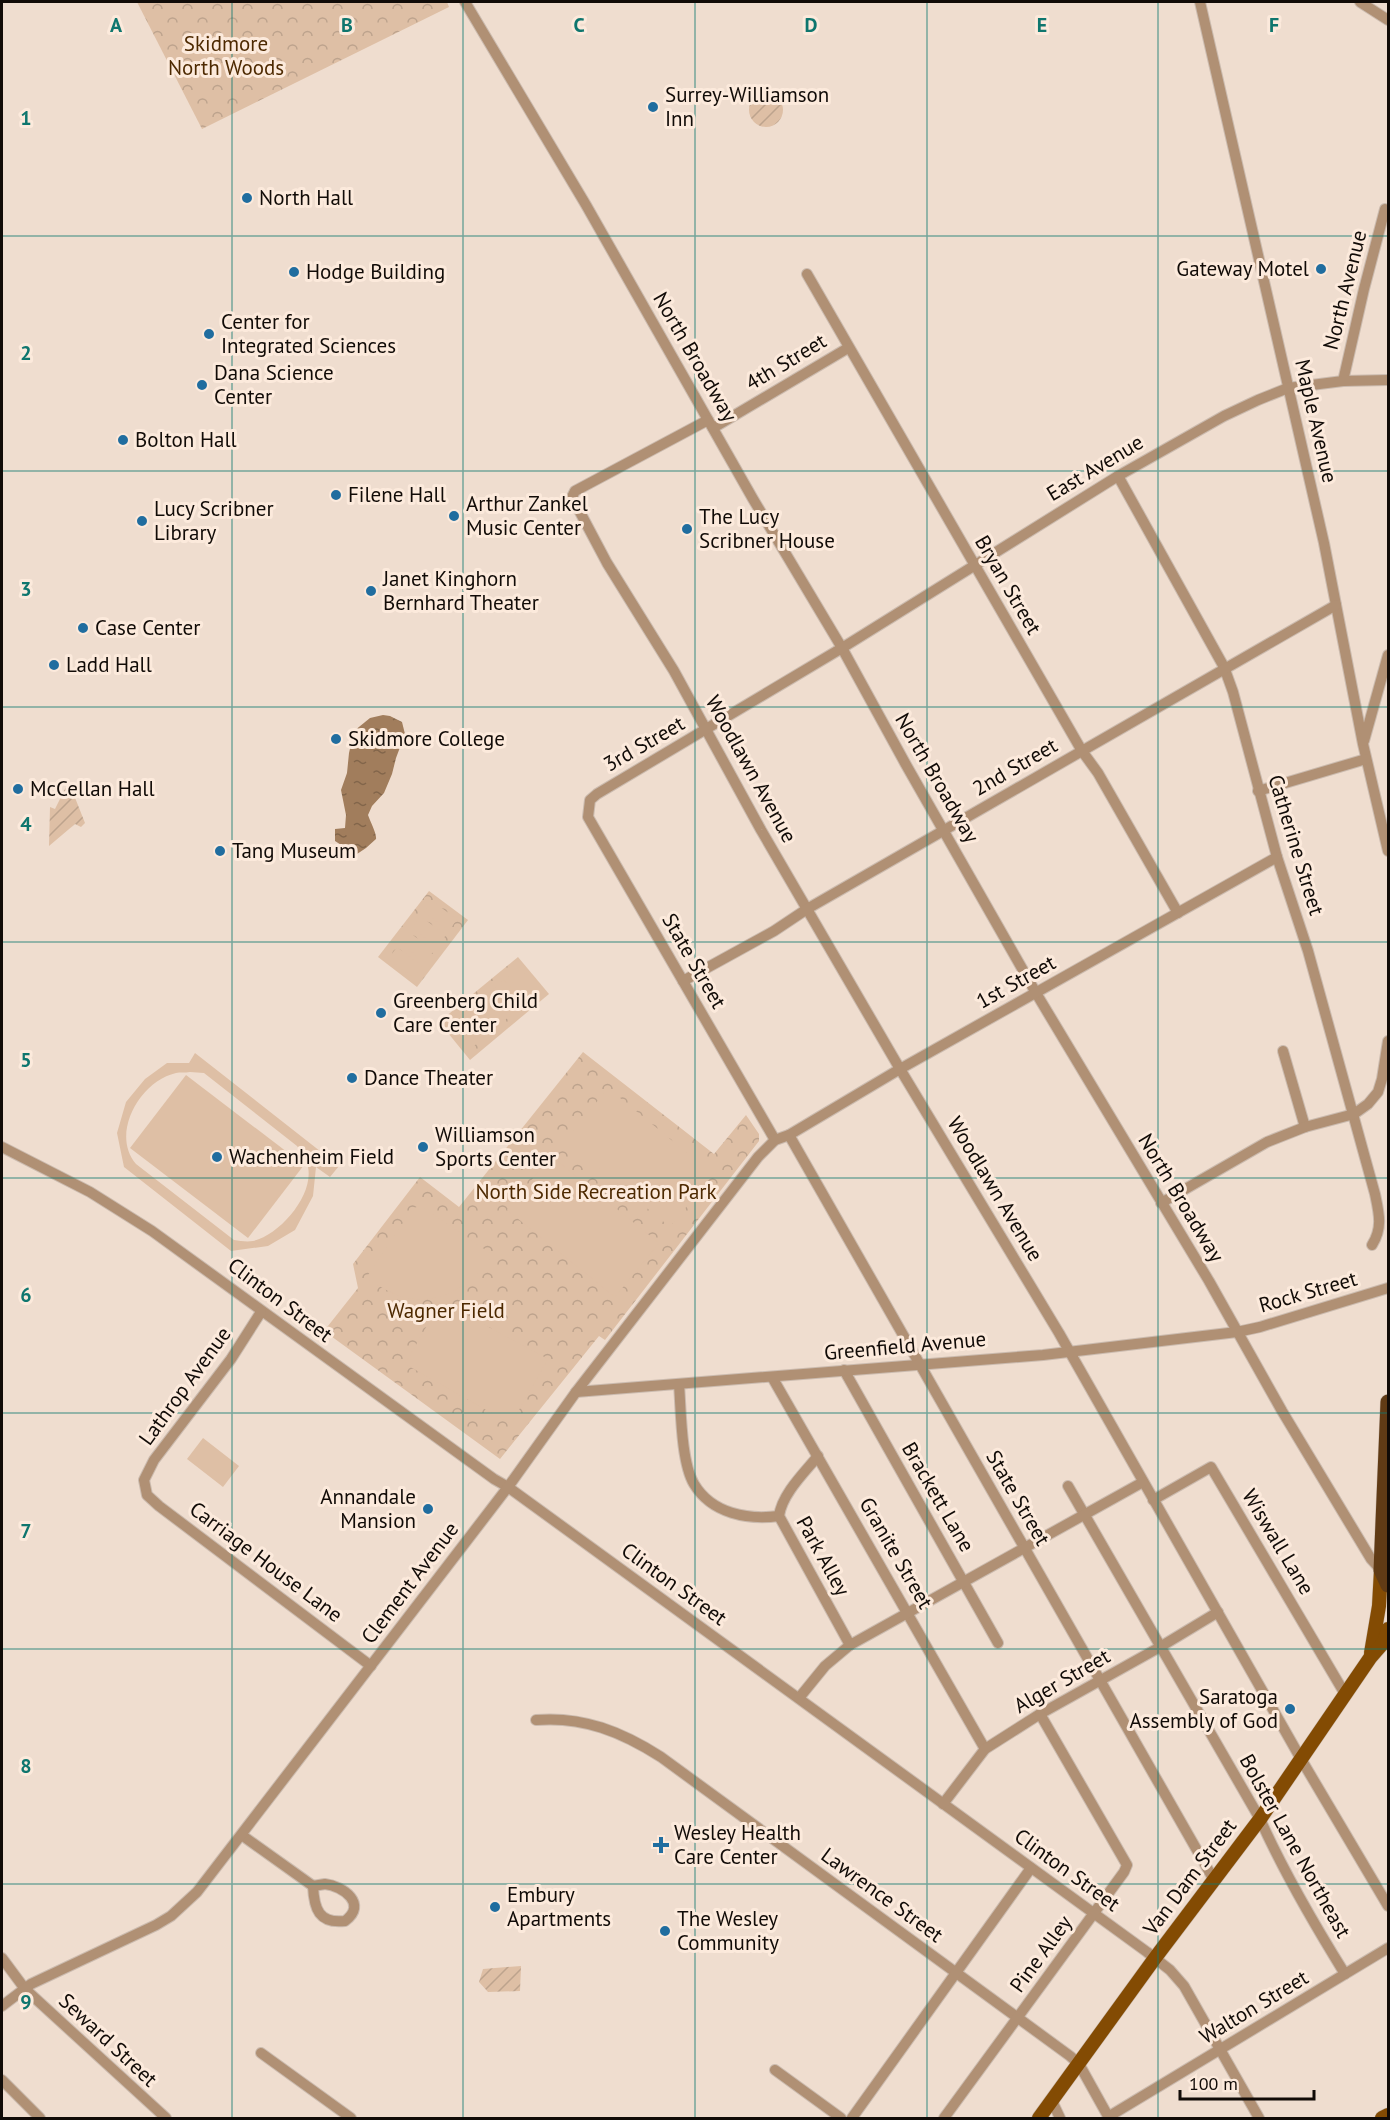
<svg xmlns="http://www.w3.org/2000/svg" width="1390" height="2120" viewBox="0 0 1390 2120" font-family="'PT Sans',sans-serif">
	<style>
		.park { fill: url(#park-crowns) }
		.garden { fill: url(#garden-furrows) }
		.pitch { fill: #debfa5; fill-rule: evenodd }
		.water { fill: url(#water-ripples) }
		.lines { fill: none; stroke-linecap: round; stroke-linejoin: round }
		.minor-casing { stroke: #cbbbaf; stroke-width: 12 }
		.major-casing { stroke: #cbbbaf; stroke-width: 15 }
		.highway-casing { stroke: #cbbbaf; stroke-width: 16 }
		.minor { stroke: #b09074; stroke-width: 10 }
		.major { stroke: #834b03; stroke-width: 14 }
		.highway { stroke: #613b15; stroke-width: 15 }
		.grid { fill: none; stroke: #0f766e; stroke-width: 1.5; stroke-opacity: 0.55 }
		.poi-dot { fill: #206d9f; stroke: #fceadc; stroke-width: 2 }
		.labels { text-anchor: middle; stroke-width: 6; stroke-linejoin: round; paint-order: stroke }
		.park-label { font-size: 21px; fill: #4d2900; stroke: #fceadc }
		.poi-label { font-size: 21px; fill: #110b07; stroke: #fceadc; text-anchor: start }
		.street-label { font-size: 21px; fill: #110b07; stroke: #fceadc }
		.grid-label { font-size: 20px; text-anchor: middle; font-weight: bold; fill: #0f766e; stroke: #fceadc; stroke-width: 6; stroke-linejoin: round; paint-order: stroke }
	</style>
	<defs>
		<pattern id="park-crowns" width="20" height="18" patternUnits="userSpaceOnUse" patternTransform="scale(1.5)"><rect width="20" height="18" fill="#debfa5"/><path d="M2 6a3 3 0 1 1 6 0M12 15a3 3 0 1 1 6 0" fill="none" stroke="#bda38d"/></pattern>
		<pattern id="garden-furrows" width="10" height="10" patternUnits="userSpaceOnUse" patternTransform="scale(1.5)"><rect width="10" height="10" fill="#debfa5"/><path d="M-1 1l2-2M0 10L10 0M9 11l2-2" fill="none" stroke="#bda38d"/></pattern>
		<pattern id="water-ripples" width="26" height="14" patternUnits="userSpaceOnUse" patternTransform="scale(1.5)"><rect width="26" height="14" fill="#a17d5c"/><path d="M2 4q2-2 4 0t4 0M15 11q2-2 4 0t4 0" fill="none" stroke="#82654a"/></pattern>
	</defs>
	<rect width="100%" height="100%" fill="#efddcf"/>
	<g class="park">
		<path d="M 137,2 L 447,2 L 449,7 L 202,129 Z"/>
		<path d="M 429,891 L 468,920 L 417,987 L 378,957 Z"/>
		<path d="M 518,957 L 549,994 L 470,1060 L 439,1022 Z"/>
		<path d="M 583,1052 L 714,1154 L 746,1115 L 759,1134 L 759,1141 L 605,1340 L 599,1336 L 500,1459 L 324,1331 L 358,1288 L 353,1264 L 420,1177 L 459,1207 Z"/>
	</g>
	<g class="garden">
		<circle cx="766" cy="110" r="17"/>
		<path d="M 67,785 L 70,785 L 85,823 L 81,827 L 75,824 L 49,846 L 50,807 L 55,809 Z"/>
		<path d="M 521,1966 L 520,1991 L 488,1992 L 479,1982 L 483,1969 Z"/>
	</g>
	<g class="pitch">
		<path d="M 432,901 L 457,919 L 449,931 L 424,912 Z"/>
		<path d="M 420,916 L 446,935 L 437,947 L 412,928 Z"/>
		<path d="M 409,932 L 434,951 L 425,962 L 400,943 Z"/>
		<path d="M 397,947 L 422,966 L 414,978 L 388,959 Z"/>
		<path d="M 519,967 L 540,992 L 528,1001 L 508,977 Z"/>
		<path d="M 504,980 L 525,1004 L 513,1013 L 493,989 Z"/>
		<path d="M 489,992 L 510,1016 L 498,1026 L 478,1001 Z"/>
		<path d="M 474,1005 L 495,1029 L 483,1038 L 463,1014 Z"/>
		<path d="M 459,1017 L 480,1041 L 468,1051 L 448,1026 Z"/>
		<path d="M 195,1053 L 339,1166 L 330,1177 L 316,1167 L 313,1196 L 295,1230 L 268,1246 L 231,1251 L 124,1167 L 117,1133 L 126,1102 L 145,1079 L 167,1063 L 189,1063 ZM 190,1072 L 204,1073 L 297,1146 C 301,1152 306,1159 308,1167 C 314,1195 280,1235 253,1241 C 247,1242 240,1241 234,1240 L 136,1164 C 110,1134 140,1081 176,1073 C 180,1072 185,1073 190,1072 Z"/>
		<path d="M 186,1075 L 304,1165 L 248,1238 L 130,1148 Z"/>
		<path d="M 608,1088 L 713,1174 L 670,1227 L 565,1141 Z"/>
		<path d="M 551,1156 L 659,1243 L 615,1297 L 507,1210 Z"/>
		<path d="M 421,1206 L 493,1255 C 473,1284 440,1307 403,1297 C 389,1293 378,1285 366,1278 L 413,1208 Z"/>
		<path d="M 441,1301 L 548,1359 L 511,1424 L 405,1364 Z"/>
		<path d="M 203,1438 L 239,1466 L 223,1487 L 187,1459 Z"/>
	</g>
	<path class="water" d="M 383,715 L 390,716 L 402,722 L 405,734 L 396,758 L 392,774 L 384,793 L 372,806 L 368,815 C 370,821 377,834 376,839 L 366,848 L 357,854 L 352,852 L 335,841 L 335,829 L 345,828 L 346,815 L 341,790 L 347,773 L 349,753 L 354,731 L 370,718 Z"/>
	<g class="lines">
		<g class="minor-casing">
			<g id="minor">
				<path d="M 465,2 L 586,205 L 753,499 L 842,648 L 905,763 L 1036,993 L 1209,1281 L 1282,1411 L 1371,1559 L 1381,1570"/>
				<path d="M 1200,2 L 1324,543 L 1363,744 L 1388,851"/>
				<path d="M 1360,2 L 1388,20"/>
				<path d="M 807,274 L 1082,751 L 1098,773 L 1178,913"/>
				<path d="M 1343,381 L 1364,289 L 1385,209"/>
				<path d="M 708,420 L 575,491 L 572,497 L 607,563 L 674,671 L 761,830 L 900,1069 L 1059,1333 L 1301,1759 L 1388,1906"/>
				<path d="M 713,428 L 848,348"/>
				<path d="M 1118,476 L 1224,667 L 1233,692 L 1277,857 L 1308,951 L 1375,1194 C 1379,1213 1383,1228 1372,1245"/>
				<path d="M 1364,741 L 1388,655"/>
				<path d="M 1258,791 L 1366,759"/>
				<path d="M 683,981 L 774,931 L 807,909 L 1336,605"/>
				<path d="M 1283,1051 L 1305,1127"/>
				<path d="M 789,1135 L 1214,1880"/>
				<path d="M 775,1140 L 588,817 L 590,800 L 597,794 L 842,648 L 1118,476 L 1224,416 L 1258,400 L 1288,388 L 1343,381 L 1388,380"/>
				<path d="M 2,1147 L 90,1192 L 152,1231 L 494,1479 L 508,1487 L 1147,1952 L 1170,1970 L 1184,1986 L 1259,2118"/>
				<path d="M 1161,1203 L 1267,1142 L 1305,1127 L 1354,1114 L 1368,1104 L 1378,1092 L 1382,1079 L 1388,1041"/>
				<path d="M 261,1312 L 231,1359 L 154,1460 L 144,1480 L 147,1495 L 159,1506 L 371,1666"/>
				<path d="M 844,1370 L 998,1643"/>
				<path d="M 772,1377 L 985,1749"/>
				<path d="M 679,1384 C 681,1410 681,1462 694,1484 C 712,1514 748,1520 779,1516"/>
				<path d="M 576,1392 L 1043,1355 L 1237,1332 L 1260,1327 L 1388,1288"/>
				<path d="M 818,1456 C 804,1473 782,1494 779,1516 L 850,1645"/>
				<path d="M 1068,1486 L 1260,1819 C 1284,1873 1314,1924 1345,1974"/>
				<path d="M 1153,1500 L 1211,1467 L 1345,1694"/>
				<path d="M 799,1698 L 825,1666 L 850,1645 L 1143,1482"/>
				<path d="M 536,1720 C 583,1716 622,1732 661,1757 L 1070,2056 L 1079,2064 L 1109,2118"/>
				<path d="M 943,1804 L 985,1749 L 1040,1714 L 1160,1647 L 1218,1612"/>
				<path d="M 243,1836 L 313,1886"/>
				<path d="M 325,1884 C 343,1886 368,1904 345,1921 C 319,1924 314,1909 313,1886 Z"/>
				<path d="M 2,1958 L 25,1989 L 166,2118"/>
				<path d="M 2,2006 L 31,1984 L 156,1925 L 171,1916 L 197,1892 L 508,1487 L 576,1392 L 758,1157 L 775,1140 L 789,1135 L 900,1069 L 1277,857"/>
				<path d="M 261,2053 L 351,2118"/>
				<path d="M 775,2070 L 841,2118"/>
				<path d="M 2,2080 L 40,2118"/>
				<path d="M 1052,2101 L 1060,2118"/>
				<path d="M 1108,2117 L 1388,1948"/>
				<path d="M 852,2118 L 1031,1868"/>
				<path d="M 944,2118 L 1124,1872 L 1127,1865 L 1040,1714"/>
			</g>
		</g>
		<g class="major-casing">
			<g id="major">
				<path d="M 1371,1653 L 1379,1606 L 1381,1570"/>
				<path d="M 1039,2118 L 1155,1958 L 1260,1819 L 1370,1658 L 1384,1642 L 1388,1629"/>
				<path d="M 1382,2118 L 1388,2115"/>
			</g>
		</g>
		<g class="highway-casing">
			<path id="highway" d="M 1388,1402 L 1381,1570 L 1388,1585"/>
		</g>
		<use href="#minor" class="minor"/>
		<use href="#major" class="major"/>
		<use href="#highway" class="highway"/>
	</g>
	<path class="grid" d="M 232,2 L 232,2118M 463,2 L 463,2118M 695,2 L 695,2118M 927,2 L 927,2118M 1158,2 L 1158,2118M 2,236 L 1388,236M 2,471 L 1388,471M 2,707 L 1388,707M 2,942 L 1388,942M 2,1178 L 1388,1178M 2,1413 L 1388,1413M 2,1649 L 1388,1649M 2,1884 L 1388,1884"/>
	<g class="poi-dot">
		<circle cx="653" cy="107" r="6"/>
		<circle cx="247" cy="198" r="6"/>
		<circle cx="1321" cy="269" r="6"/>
		<circle cx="294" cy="272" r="6"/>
		<circle cx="209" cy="334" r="6"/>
		<circle cx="202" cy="385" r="6"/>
		<circle cx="123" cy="440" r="6"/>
		<circle cx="336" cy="495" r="6"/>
		<circle cx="454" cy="516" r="6"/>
		<circle cx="142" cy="521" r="6"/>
		<circle cx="687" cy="529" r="6"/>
		<circle cx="371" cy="591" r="6"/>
		<circle cx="83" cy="628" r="6"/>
		<circle cx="54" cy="665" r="6"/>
		<circle cx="336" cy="739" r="6"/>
		<circle cx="18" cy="789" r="6"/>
		<circle cx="220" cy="851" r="6"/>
		<circle cx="381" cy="1013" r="6"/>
		<circle cx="352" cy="1078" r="6"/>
		<circle cx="423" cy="1147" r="6"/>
		<circle cx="217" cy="1157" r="6"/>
		<circle cx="428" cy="1509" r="6"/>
		<circle cx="1290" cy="1709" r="6"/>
		<path d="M658 1836h6v6h6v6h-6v6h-6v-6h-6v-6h6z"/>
		<circle cx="495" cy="1907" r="6"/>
		<circle cx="665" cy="1931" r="6"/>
	</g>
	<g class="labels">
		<g class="park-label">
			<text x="226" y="51">Skidmore<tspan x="226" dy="24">North Woods</tspan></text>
			<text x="596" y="1199">North Side Recreation Park</text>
			<text x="446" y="1318">Wagner Field</text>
		</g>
		<g class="poi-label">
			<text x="665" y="102">Surrey-Williamson<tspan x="665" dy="24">Inn</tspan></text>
			<text x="259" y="205">North Hall</text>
			<text x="1309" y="276" text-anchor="end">Gateway Motel</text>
			<text x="306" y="279">Hodge Building</text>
			<text x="221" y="329">Center for<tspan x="221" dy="24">Integrated Sciences</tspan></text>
			<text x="214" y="380">Dana Science<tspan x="214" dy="24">Center</tspan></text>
			<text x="135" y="447">Bolton Hall</text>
			<text x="348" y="502">Filene Hall</text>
			<text x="466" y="511">Arthur Zankel<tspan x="466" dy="24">Music Center</tspan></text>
			<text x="154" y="516">Lucy Scribner<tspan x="154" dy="24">Library</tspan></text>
			<text x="699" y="524">The Lucy<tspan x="699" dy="24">Scribner House</tspan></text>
			<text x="383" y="586">Janet Kinghorn<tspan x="383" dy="24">Bernhard Theater</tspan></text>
			<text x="95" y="635">Case Center</text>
			<text x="66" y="672">Ladd Hall</text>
			<text x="348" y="746">Skidmore College</text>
			<text x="30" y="796">McCellan Hall</text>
			<text x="232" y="858">Tang Museum</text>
			<text x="393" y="1008">Greenberg Child<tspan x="393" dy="24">Care Center</tspan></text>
			<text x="364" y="1085">Dance Theater</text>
			<text x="435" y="1142">Williamson<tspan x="435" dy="24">Sports Center</tspan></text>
			<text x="229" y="1164">Wachenheim Field</text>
			<text x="416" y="1504" text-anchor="end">Annandale<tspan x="416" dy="24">Mansion</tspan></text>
			<text x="1278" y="1704" text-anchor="end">Saratoga<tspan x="1278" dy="24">Assembly of God</tspan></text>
			<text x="674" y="1840">Wesley Health<tspan x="674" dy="24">Care Center</tspan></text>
			<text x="507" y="1902">Embury<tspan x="507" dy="24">Apartments</tspan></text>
			<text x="677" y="1926">The Wesley<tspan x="677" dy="24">Community</tspan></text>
		</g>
		<g class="street-label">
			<text transform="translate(1345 290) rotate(-76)" y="7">North Avenue</text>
			<text transform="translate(695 357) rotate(60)" y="7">North Broadway</text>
			<text transform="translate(786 362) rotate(-31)" y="7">4th Street</text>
			<text transform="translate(1316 421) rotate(77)" y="7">Maple Avenue</text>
			<text transform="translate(1095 468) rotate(-31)" y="7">East Avenue</text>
			<text transform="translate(1008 585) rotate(60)" y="7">Bryan Street</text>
			<text transform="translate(644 744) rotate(-30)" y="7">3rd Street</text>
			<text transform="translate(1015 767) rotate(-30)" y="7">2nd Street</text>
			<text transform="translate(751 769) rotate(61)" y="7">Woodlawn Avenue</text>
			<text transform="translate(937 778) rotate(60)" y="7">North Broadway</text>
			<text transform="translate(1296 845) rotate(73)" y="7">Catherine Street</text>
			<text transform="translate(694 961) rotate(60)" y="7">State Street</text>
			<text transform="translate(1016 982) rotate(-29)" y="7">1st Street</text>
			<text transform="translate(995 1189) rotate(59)" y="7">Woodlawn Avenue</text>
			<text transform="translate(1181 1198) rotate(59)" y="7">North Broadway</text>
			<text transform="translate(1308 1292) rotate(-16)" y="7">Rock Street</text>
			<text transform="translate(280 1300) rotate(37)" y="7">Clinton Street</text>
			<text transform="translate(905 1346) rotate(-5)" y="7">Greenfield Avenue</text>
			<text transform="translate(185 1386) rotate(-54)" y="7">Lathrop Avenue</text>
			<text transform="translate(938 1497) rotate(60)" y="7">Brackett Lane</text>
			<text transform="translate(1018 1498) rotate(60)" y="7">State Street</text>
			<text transform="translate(1278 1542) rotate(59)" y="7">Wiswall Lane</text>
			<text transform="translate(896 1553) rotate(60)" y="7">Granite Street</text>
			<text transform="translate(823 1556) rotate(61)" y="7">Park Alley</text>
			<text transform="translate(266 1562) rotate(37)" y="7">Carriage House Lane</text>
			<text transform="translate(410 1583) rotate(-53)" y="7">Clement Avenue</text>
			<text transform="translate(674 1584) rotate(36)" y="7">Clinton Street</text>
			<text transform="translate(1062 1681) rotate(-30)" y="7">Alger Street</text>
			<text transform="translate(1295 1846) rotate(61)" y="7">Bolster Lane Northeast</text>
			<text transform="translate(1067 1870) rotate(36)" y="7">Clinton Street</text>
			<text transform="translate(1190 1877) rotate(-53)" y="7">Van Dam Street</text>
			<text transform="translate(882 1895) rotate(36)" y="7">Lawrence Street</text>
			<text transform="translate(1041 1954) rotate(-54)" y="7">Pine Alley</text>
			<text transform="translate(1254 2007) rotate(-31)" y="7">Walton Street</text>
			<text transform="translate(108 2040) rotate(43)" y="7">Seward Street</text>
		</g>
	</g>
	<g class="grid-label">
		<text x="116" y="32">A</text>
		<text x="347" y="32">B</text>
		<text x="579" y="32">C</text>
		<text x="811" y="32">D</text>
		<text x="1042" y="32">E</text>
		<text x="1274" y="32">F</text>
		<text x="26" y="125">1</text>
		<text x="26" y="360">2</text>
		<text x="26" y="596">3</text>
		<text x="26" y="831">4</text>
		<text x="26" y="1067">5</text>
		<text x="26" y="1302">6</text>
		<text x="26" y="1538">7</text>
		<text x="26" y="1773">8</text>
		<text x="26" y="2009">9</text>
	</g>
	<rect width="1390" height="2120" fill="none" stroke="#110b07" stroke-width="6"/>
	<path d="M1180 2090v9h134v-9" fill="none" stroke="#110b07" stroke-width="3"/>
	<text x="1189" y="2090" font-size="18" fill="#110b07" stroke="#fceadc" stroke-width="4.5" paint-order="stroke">100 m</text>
</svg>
